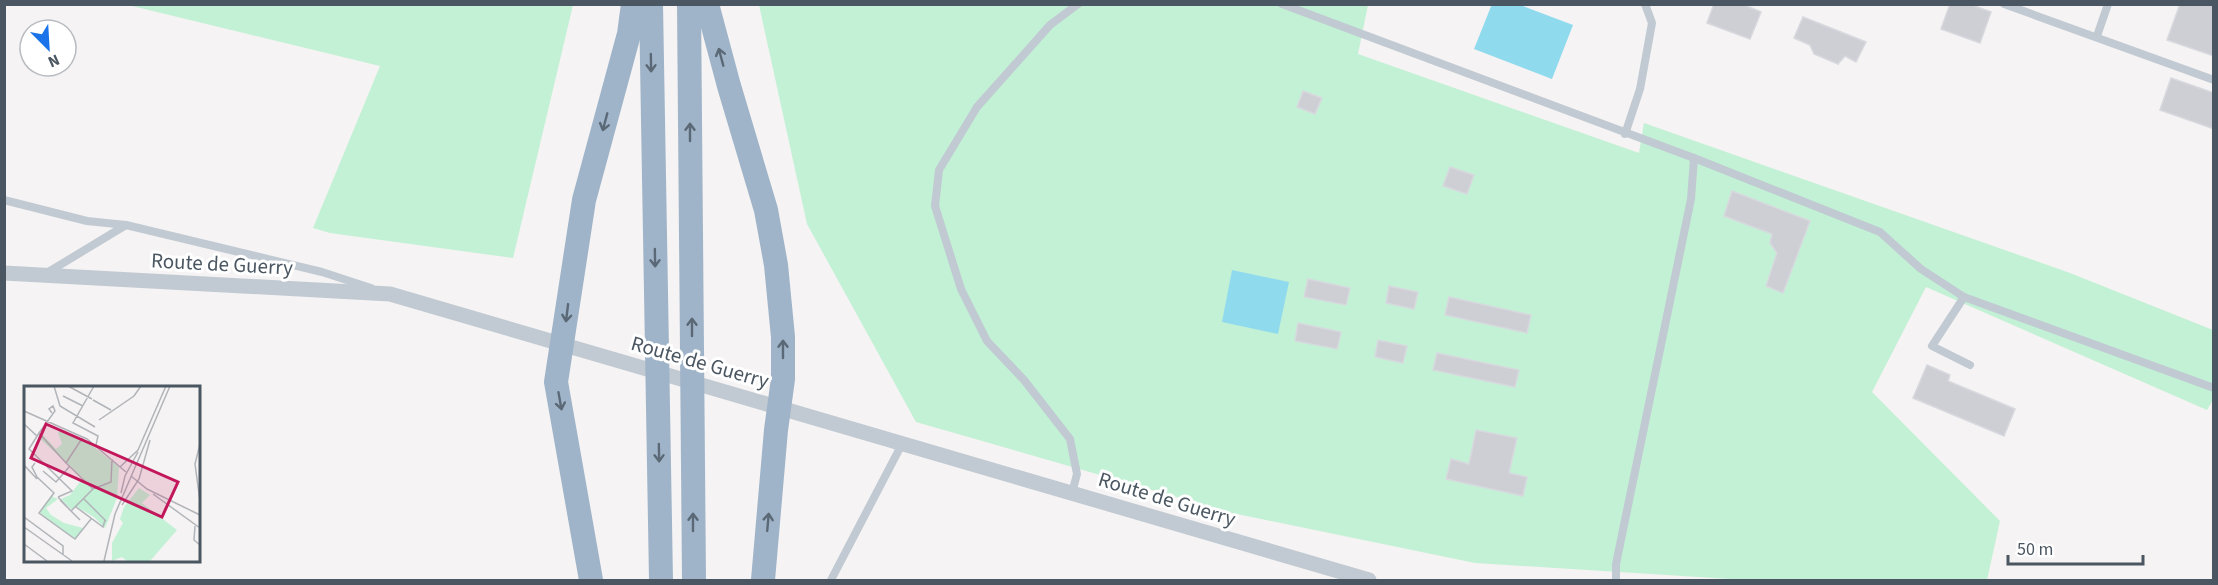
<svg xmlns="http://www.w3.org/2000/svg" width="2218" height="585" viewBox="0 0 2218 585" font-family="'Source Sans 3',sans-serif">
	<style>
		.green { fill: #c3f1d5 }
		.water { fill: #90daee }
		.building { fill: #cdcfd5; stroke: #d7d9de; stroke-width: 1.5 }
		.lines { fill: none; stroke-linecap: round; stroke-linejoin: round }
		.service { stroke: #c1cad2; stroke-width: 8 }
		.minor { stroke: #c1cad2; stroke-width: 15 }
		.trunk { stroke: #9fb4c9; stroke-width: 24 }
		.oneway { stroke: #5b6976 }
		.labels { text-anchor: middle; stroke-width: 6; stroke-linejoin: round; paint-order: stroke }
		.street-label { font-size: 21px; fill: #4a5661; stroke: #fff }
		.inset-road { fill: none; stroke: #b1b4b9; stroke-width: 1.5 }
		.view { fill: #c2185b; fill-opacity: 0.15; stroke: #c2185b; stroke-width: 3 }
		.inset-edge { fill: none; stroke: #4a5661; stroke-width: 3 }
	</style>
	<rect width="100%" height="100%" fill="#f5f3f3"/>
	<g class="green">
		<path d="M 128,5 L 573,5 L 513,258 L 330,233 L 313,228 L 380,66 Z"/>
		<path d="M 759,5 L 1368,5 L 1358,54 L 1639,153 L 1644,123 L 2070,273 L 2213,330 L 2213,400 L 2207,410 L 1926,287 L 1872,392 L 2000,521 L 1987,580 L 1746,580 L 1475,563 L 1232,513 L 916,422 L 807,224 Z"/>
	</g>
	<g class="water">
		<path d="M 1492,4 L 1520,5 L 1573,25 L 1552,79 L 1474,49 Z"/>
		<path d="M 1232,270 L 1289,282 L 1278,334 L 1222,322 Z"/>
	</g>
	<g class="building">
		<path d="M 1714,4 L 1742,4 L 1761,12 L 1750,39 L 1707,23 Z"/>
		<path d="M 1950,4 L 1969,4 L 1991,12 L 1980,43 L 1941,29 Z"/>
		<path d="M 2180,4 L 2214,4 L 2214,56 L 2167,40 Z"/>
		<path d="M 1803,17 L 1866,42 L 1856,62 L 1845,56 L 1838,64 L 1814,54 L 1810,45 L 1794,38 Z"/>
		<path d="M 2171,78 L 2214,93 L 2214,129 L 2160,110 Z"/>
		<path d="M 1303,91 L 1322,98 L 1315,114 L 1297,107 Z"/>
		<path d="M 1450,167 L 1474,175 L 1467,194 L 1443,186 Z"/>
		<path d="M 1732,191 L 1810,221 L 1783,293 L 1766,286 L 1777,253 L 1770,243 L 1772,234 L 1724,216 Z"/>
		<path d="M 1308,279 L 1350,288 L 1346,305 L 1304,297 Z"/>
		<path d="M 1389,286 L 1418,292 L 1414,309 L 1386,303 Z"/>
		<path d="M 1449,297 L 1531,315 L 1527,333 L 1445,315 Z"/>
		<path d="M 1298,323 L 1341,332 L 1337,349 L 1295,341 Z"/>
		<path d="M 1378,340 L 1407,346 L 1403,363 L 1375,357 Z"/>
		<path d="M 1437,353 L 1519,370 L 1515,387 L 1433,370 Z"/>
		<path d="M 1927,365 L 1950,375 L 1948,381 L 2015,409 L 2004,436 L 1913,398 Z"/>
		<path d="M 1476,430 L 1517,438 L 1509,473 L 1527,477 L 1523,496 L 1446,479 L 1451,459 L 1469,464 Z"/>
	</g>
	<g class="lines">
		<g class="service">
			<path d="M 1282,4 L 1694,158 L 1691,199 L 1616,564 L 1616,580"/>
			<path d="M 2004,4 L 2214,80"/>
			<path d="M 2097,36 L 2108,4"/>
			<path d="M 1625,134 L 1640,89 L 1652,23 L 1645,4"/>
			<path d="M 1694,158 L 1880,232 L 1921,269 L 1964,297 L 2214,388"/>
			<path d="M 4,200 L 87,221 L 126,225 L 322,272 L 371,288"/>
			<path d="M 45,274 L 126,225"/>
			<path d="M 1964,297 L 1932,346 L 1970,365"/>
			<path d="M 1072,493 L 1077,474 L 1070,439 L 1024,380 L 987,341 L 961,289 L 935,206 L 939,170 L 977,107 L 1050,25 L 1078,4"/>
			<path d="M 831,580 L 902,444"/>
		</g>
		<path class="minor" d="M 4,273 L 390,294 L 1369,580"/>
		<g class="trunk">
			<path d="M 651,4 L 661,580"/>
			<path d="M 689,4 L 694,580"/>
			<path d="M 707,4 L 729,86 L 766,210 L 776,265 L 783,337 L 783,379 L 776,430 L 763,580"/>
			<path d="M 591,580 L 556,382 L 584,200 L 629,34 L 633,4"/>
		</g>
	</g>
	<defs><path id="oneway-shaft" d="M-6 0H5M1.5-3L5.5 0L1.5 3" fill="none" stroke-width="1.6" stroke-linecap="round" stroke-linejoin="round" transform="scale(1.5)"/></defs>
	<g class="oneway">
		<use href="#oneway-shaft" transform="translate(721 57) rotate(-105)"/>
		<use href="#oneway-shaft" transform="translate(651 63) rotate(89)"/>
		<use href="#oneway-shaft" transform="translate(605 122) rotate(105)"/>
		<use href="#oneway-shaft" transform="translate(690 132) rotate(-90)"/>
		<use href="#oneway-shaft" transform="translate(655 258) rotate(89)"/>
		<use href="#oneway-shaft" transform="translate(567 313) rotate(97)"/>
		<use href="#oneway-shaft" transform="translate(692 327) rotate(-90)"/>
		<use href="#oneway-shaft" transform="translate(783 349) rotate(-90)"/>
		<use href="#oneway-shaft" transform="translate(560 401) rotate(80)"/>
		<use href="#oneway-shaft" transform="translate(659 453) rotate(89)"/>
		<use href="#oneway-shaft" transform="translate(693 522) rotate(-90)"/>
		<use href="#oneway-shaft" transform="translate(768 522) rotate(-85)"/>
	</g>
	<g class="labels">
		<g class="street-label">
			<text transform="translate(222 264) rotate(3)" y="7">Route de Guerry</text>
			<text transform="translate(700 362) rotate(16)" y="7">Route de Guerry</text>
			<text transform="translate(1167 499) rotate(17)" y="7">Route de Guerry</text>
		</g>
	</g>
	<g transform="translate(24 386)">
		<rect width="176" height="176" fill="#f5f3f3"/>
		<path d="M 37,43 L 66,58 L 95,81 L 93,112 L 81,142 L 70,131 L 53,121 L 47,123 L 37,113 L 46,109 L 59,92 L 14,51 L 18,48 L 32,63 L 38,58 L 34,47 ZM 115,102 L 126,109 L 118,117 L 153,144 L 126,175 L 103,175 L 98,171 L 88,175 L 88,157 L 99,137 L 96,133 L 100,121 ZM 27,110 L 34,113 L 22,122 L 27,129 L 40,137 L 59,142 L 51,153 L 15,126 Z" fill="#c3f1d5"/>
		<path class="inset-road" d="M 30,0 L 36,20 L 71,41M 44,0 L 68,13M 70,0 L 49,37 L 74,50 L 72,59M 39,10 L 59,20M 69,14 L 87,24M 0,25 L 63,53 L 102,86M 28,27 L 25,23 L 29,20 L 31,25 L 15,47 L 42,77M 75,34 L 110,10 L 117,0M 0,38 L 13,50 L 15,47 L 5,63 L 48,105 L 34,111M 59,51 L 42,77 L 69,103M 176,58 L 171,78 L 176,115M 11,77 L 8,81 L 13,91 L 30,107 L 15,127 L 51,153 L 67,133M 0,79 L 13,93M 96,81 L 114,64 L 142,0M 19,85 L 32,96 L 46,80M 107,90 L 123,103 L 176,129M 97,107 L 101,90 L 114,66M 129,108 L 176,142M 34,111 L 47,125M 60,113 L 82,135M 36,114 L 56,134M 98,119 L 115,93 L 126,54M 52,121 L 79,141 L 81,134M 47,125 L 69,103 L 87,96 L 88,73M 0,131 L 39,160 L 39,169M 171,140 L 170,154 L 176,159M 0,141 L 48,175M 0,158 L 23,175M 80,175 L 91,128 L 146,0"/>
		<path class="view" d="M 22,38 L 154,96 L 138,131 L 7,72 Z"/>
		<rect width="176" height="176" class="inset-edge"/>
	</g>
	<rect width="2218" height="585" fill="none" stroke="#4a5661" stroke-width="12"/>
	<g transform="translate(48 48) rotate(156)"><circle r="28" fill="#ffffff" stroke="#b7bbc0" stroke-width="1.5"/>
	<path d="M0-4.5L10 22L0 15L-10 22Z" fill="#1a73e8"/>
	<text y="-9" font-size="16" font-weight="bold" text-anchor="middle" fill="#4a5661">N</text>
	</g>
	<path d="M2008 555v9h135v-9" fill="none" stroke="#4a5661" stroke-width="3"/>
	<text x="2017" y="555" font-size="18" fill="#4a5661" stroke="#ffffff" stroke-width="4.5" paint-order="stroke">50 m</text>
</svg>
